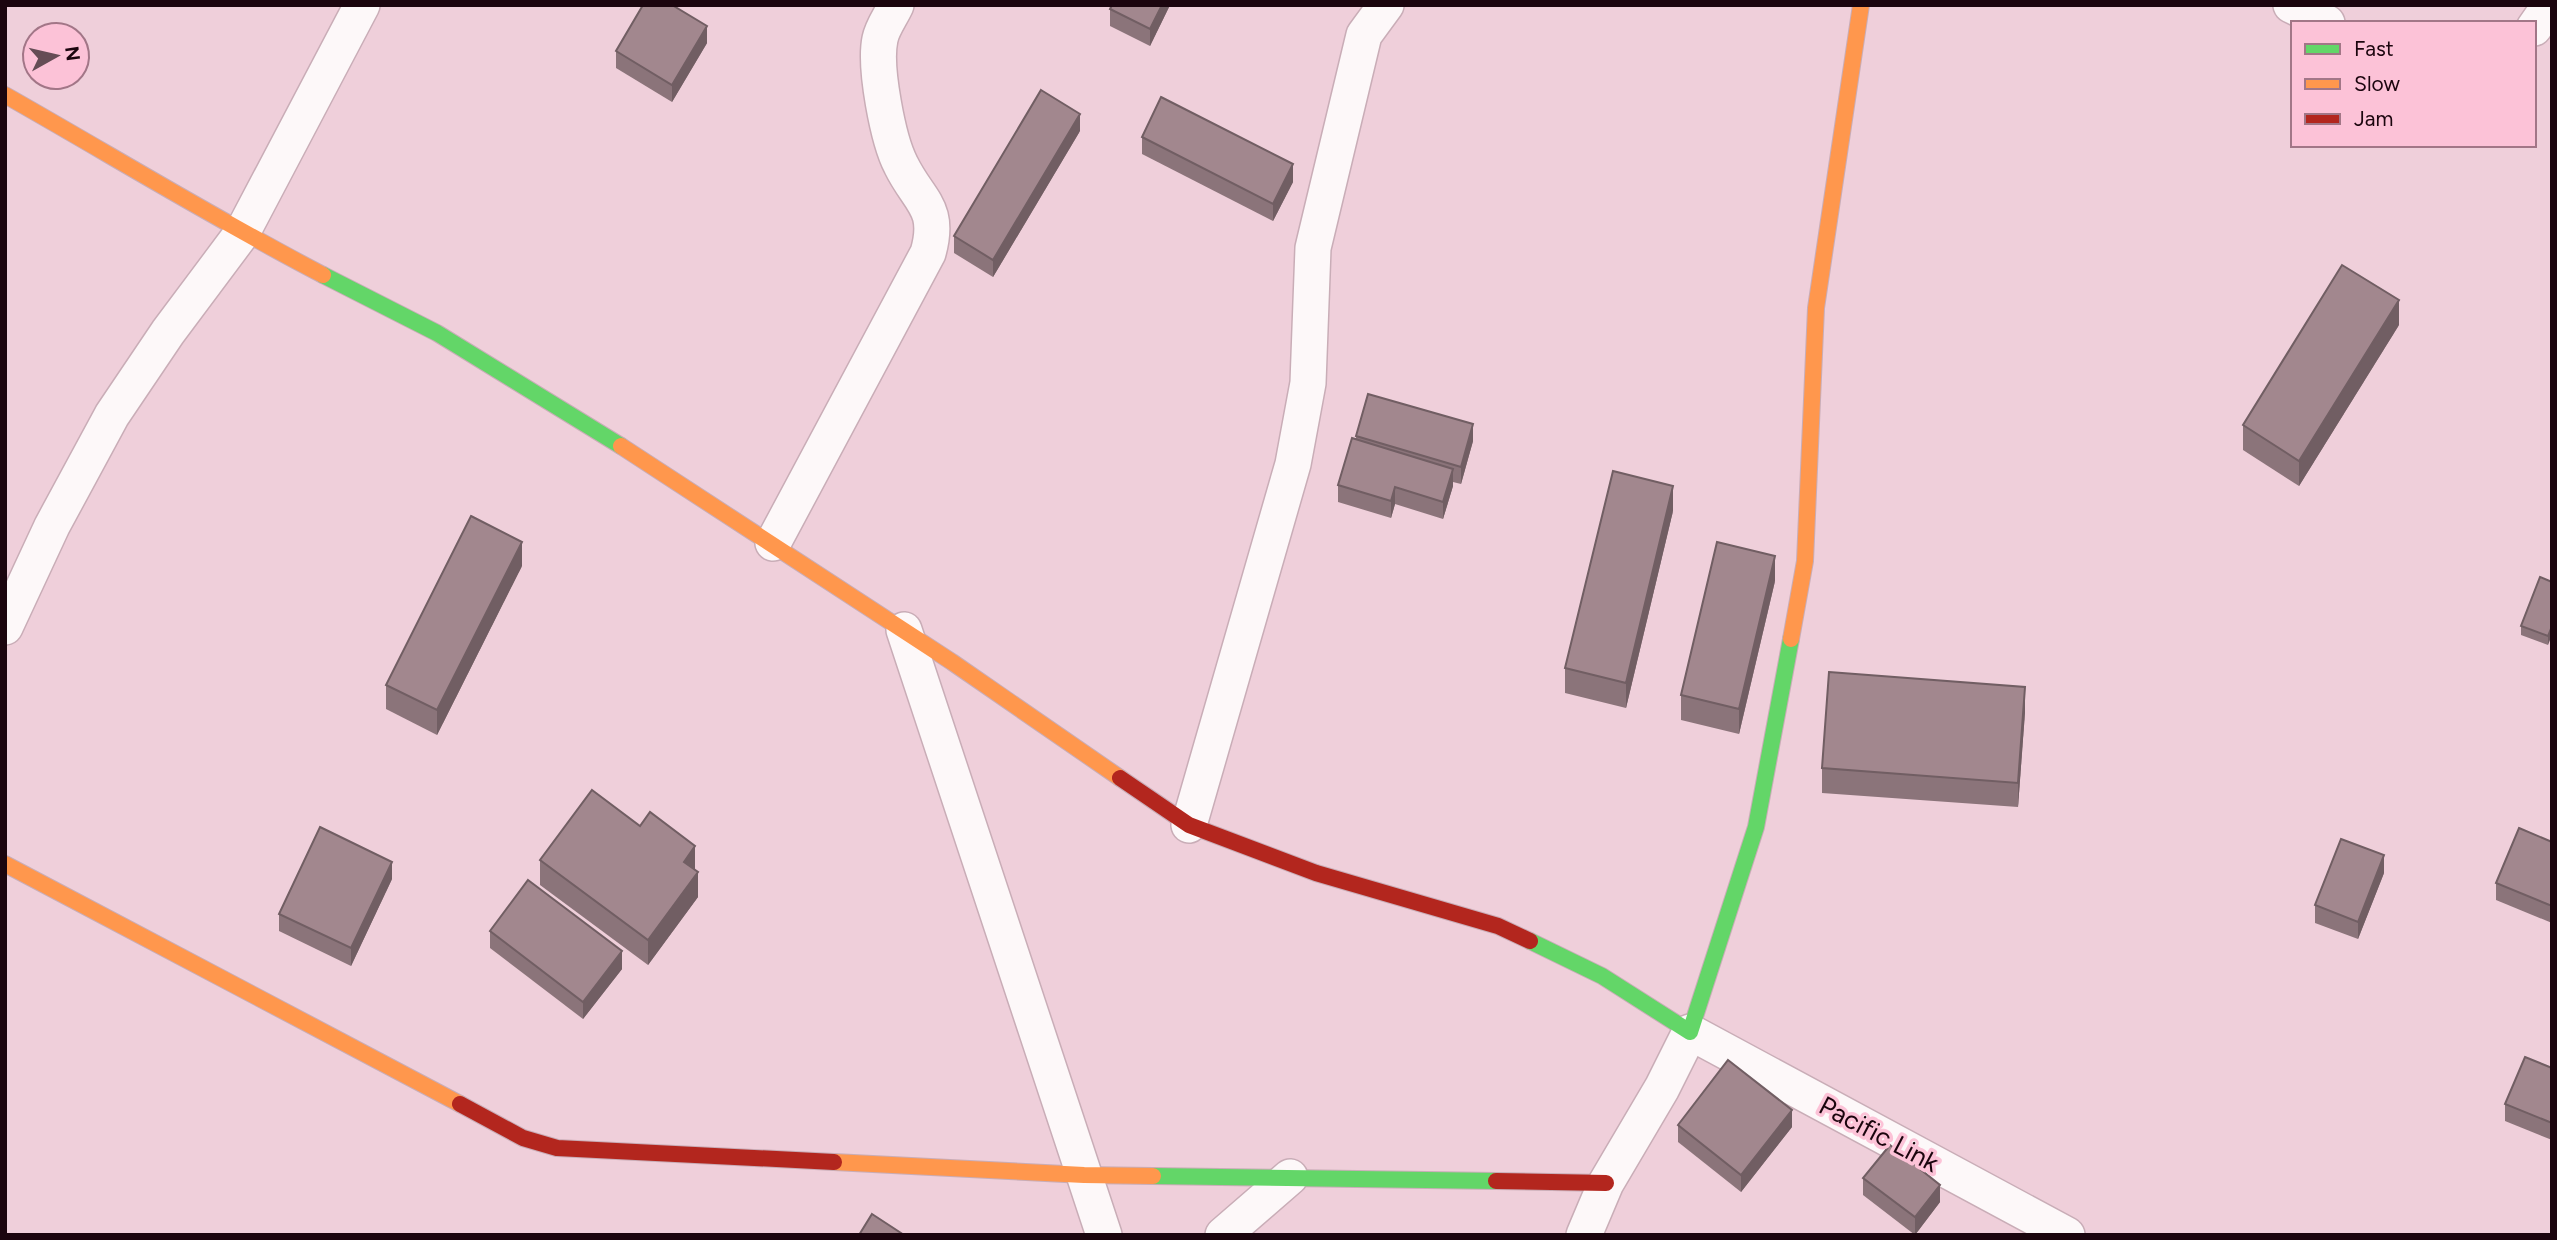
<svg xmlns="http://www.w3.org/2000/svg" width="2557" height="1240" viewBox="0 0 2557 1240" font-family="Figtree,sans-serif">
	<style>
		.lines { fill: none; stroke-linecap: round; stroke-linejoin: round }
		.street-casing { stroke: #c9adb7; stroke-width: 38 }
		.fast-casing { stroke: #c9adb7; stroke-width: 18 }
		.slow-casing { stroke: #c9adb7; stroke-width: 18 }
		.jam-casing { stroke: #c9adb7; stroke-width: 18 }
		.street { stroke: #fdf8f9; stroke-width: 35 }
		.fast { stroke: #63d668; stroke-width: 16 }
		.slow { stroke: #ff974d; stroke-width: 16 }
		.jam { stroke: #b3261e; stroke-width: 16 }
		.wall { fill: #8b747a }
		.shaded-wall { fill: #715e63 }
		.building { fill: #a2878e; stroke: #715e63; stroke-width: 2 }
		.labels { text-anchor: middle; stroke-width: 7; stroke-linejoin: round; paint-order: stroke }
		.street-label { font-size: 26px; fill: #1b050e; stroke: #fcc2d7 }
	</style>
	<rect width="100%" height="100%" fill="#efcfda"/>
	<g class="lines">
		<g class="street-casing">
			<g id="street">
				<path d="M 2291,5 L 2327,23"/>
				<path d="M 2534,28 L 2550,5"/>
				<path d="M 773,543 L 928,253 C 941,207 919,202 901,165 C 888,140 874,67 880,39 C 882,28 891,16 896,5"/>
				<path d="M 5,627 L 52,526 L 112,415 L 168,332 L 242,233 L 362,5"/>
				<path d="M 904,630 L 1104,1235"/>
				<path d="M 1189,825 L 1293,464 L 1308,383 L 1313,248 L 1364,35 L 1386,5"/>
				<path d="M 1223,1235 L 1290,1177"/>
				<path d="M 1584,1235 L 1606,1183 L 1662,1088 L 1690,1032 L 2067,1235"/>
			</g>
		</g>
		<g class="fast-casing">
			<g id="fast">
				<path d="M 323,275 L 437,333 L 621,446"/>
				<path d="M 1530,941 L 1602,976 L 1690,1032 L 1756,827 L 1791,639"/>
				<path d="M 1153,1176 L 1496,1181"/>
			</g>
		</g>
		<g class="slow-casing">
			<g id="slow">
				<path d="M 5,95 C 111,155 215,219 323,275"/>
				<path d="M 621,446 L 952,662 L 1120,778"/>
				<path d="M 1791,639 L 1805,561 L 1816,308 L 1861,5"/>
				<path d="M 5,864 L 460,1104"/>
				<path d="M 834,1162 L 1084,1175 L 1153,1176"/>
			</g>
		</g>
		<g class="jam-casing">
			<g id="jam">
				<path d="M 1120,778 L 1189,825 L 1316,873 L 1498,926 L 1530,941"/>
				<path d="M 460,1104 L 523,1138 L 557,1148 L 834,1162"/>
				<path d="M 1496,1181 L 1606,1183"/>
			</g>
		</g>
		<use href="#street" class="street"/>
		<use href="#fast" class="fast"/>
		<use href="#slow" class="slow"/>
		<use href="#jam" class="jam"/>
	</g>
	<g class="wall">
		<path d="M 1170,5 L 1150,46 L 1110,26 L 1110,9 Z"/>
		<path d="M 707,43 L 672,102 L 616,68 L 616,51 Z"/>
		<path d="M 1080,131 L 993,277 L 954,253 L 954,236 Z"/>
		<path d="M 1142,137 L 1293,182 L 1273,221 L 1142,154 Z"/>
		<path d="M 2399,325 L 2299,486 L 2243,450 L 2243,425 Z"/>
		<path d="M 1356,436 L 1473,441 L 1461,484 L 1453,482 L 1453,486 L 1443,519 L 1395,504 L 1391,518 L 1338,502 L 1338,485 L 1356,440 Z"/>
		<path d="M 1673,511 L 1626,708 L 1565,693 L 1565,668 Z"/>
		<path d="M 522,566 L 437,735 L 386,709 L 386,685 Z"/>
		<path d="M 1775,581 L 1739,734 L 1681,720 L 1681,695 Z"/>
		<path d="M 2552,582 L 2548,645 L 2521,635 L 2521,626 Z"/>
		<path d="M 2025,712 L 2018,807 L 1822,793 L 1822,768 Z"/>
		<path d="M 2552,842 L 2552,923 L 2496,900 L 2496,883 Z"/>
		<path d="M 540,860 L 695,871 L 698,897 L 648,965 L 540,885 Z"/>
		<path d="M 2384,873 L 2358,939 L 2315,923 L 2315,905 Z"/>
		<path d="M 392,879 L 351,966 L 279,931 L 279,914 Z"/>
		<path d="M 490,931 L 622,969 L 583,1019 L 490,948 Z"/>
		<path d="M 2552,1068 L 2552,1140 L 2505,1121 L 2505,1104 Z"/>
		<path d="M 1678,1125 L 1792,1127 L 1741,1192 L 1678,1142 Z"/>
		<path d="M 1863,1178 L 1940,1202 L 1915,1235 L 1863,1195 Z"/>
	</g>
	<g class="shaded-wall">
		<path d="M 1162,5 L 1170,5 L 1150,46 L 1150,29 Z"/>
		<path d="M 707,26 L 707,43 L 672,102 L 672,85 Z"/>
		<path d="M 1080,114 L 1080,131 L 993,277 L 993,260 Z"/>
		<path d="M 1293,164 L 1293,182 L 1273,221 L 1273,204 Z"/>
		<path d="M 2399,300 L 2399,325 L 2299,486 L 2299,461 Z"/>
		<path d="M 1473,424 L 1473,441 L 1461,484 L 1461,467 Z"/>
		<path d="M 1453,469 L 1453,486 L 1443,519 L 1443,502 Z"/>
		<path d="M 1673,486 L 1673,511 L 1626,708 L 1626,683 Z"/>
		<path d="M 1395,487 L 1395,504 L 1391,518 L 1391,501 Z"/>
		<path d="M 522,542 L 522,566 L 437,735 L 437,710 Z"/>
		<path d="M 1775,556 L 1775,581 L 1739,734 L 1739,709 Z"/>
		<path d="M 2552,626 L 2552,635 L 2548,645 L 2548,636 Z"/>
		<path d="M 2025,687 L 2025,712 L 2018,807 L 2018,783 Z"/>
		<path d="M 695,846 L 695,871 L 684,862 Z"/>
		<path d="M 2384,855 L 2384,873 L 2358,939 L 2358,922 Z"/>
		<path d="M 392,862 L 392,879 L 351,966 L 351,948 Z"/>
		<path d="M 698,872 L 698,897 L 648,965 L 648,940 Z"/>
		<path d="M 622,951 L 622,969 L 583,1019 L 583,1002 Z"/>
		<path d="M 1792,1110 L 1792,1127 L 1741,1192 L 1741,1175 Z"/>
		<path d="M 1940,1185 L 1940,1202 L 1915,1235 L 1915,1217 Z"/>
	</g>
	<g class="building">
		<path d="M 643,5 L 672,5 L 707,26 L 672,85 L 616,51 Z"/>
		<path d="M 1112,5 L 1162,5 L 1150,29 L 1110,9 Z"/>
		<path d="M 1041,90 L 1080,114 L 993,260 L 954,236 Z"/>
		<path d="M 1161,97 L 1293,164 L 1273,204 L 1142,137 Z"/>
		<path d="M 2342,265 L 2399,300 L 2299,461 L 2243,425 Z"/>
		<path d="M 1368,394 L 1473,424 L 1461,467 L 1356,436 Z"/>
		<path d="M 1352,438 L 1453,469 L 1443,502 L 1395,487 L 1391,501 L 1338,485 Z"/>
		<path d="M 1613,471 L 1673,486 L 1626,683 L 1565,668 Z"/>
		<path d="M 471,516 L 522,542 L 437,710 L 386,685 Z"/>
		<path d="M 1717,542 L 1775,556 L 1739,709 L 1681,695 Z"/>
		<path d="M 2540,577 L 2552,582 L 2552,626 L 2548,636 L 2521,626 Z"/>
		<path d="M 1829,672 L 2025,687 L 2018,783 L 1822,768 Z"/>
		<path d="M 592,790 L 640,826 L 650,812 L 695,846 L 684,862 L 698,872 L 648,940 L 540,860 Z"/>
		<path d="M 320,827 L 392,862 L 351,948 L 279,914 Z"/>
		<path d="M 2519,828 L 2552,842 L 2552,906 L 2496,883 Z"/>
		<path d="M 2341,839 L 2384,855 L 2358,922 L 2315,905 Z"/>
		<path d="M 528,880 L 622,951 L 583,1002 L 490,931 Z"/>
		<path d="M 2525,1057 L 2552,1068 L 2552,1123 L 2505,1104 Z"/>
		<path d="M 1728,1060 L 1792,1110 L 1741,1175 L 1678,1125 Z"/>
		<path d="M 1890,1145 L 1940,1185 L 1915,1217 L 1863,1178 Z"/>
		<path d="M 872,1214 L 904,1235 L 859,1235 Z"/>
	</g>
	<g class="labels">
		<g class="street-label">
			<text transform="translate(1879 1134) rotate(28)" y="9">Pacific Link</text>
		</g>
	</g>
	<rect width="2557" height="1240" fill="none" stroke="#1b050e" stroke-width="14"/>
	<rect x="2291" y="21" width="245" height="126" fill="#fcc2d7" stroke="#a27687" stroke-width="2"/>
	<rect x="2305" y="44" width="35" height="10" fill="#63d668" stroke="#a27687" stroke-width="2"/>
	<text x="2354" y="56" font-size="21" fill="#1b050e">Fast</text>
	<rect x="2305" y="79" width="35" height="10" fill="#ff974d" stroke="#a27687" stroke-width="2"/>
	<text x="2354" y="91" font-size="21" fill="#1b050e">Slow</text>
	<rect x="2305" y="114" width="35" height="10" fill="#b3261e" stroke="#a27687" stroke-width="2"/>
	<text x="2354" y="126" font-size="21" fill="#1b050e">Jam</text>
	<g transform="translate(56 56) rotate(82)"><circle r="33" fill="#fcc2d7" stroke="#a27687" stroke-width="2"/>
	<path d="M0-5L12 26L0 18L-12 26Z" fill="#654c55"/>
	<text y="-10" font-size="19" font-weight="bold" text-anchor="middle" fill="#1b050e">N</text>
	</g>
</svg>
